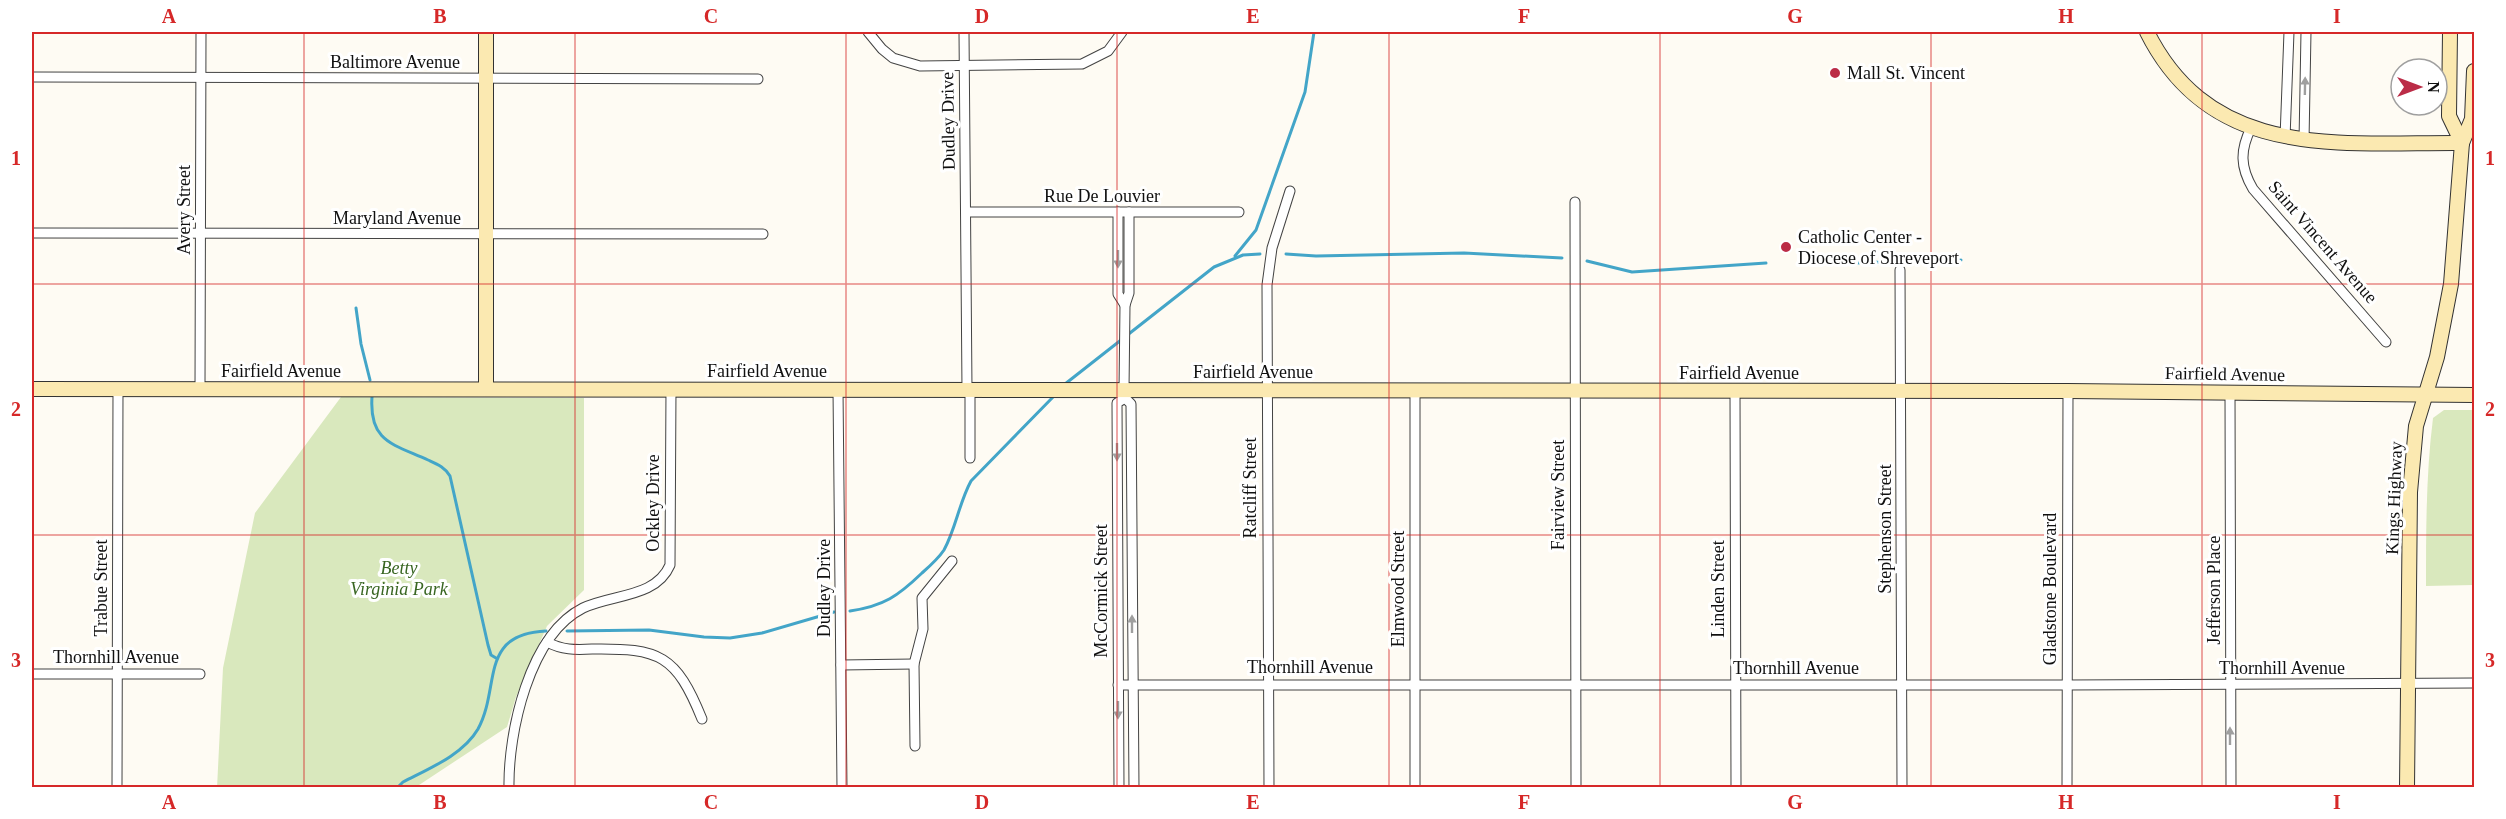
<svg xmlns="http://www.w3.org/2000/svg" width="2506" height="819" viewBox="0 0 2506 819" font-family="Georgia,serif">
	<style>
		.green { fill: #d9e8bd }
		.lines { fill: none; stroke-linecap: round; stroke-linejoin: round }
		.stream { stroke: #43a5c8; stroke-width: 3 }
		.street-casing { stroke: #434343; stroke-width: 11 }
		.secondary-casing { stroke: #323232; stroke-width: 16 }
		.street { stroke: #fff; stroke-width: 9 }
		.secondary { stroke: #fbe9b1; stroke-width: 14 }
		.oneway { fill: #9f9f9f }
		.grid { fill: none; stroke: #d62828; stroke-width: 1.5; stroke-opacity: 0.55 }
		.poi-dot { fill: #bb2c47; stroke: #fff; stroke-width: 2 }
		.labels { text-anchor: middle; stroke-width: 6; stroke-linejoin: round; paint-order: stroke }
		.street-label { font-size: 18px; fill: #101010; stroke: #fff }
		.poi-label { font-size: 18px; fill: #101010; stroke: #fff; text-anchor: start }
		.park-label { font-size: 18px; font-style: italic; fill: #396622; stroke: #fff }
		.neatline { fill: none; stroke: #d62828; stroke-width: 2 }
		.grid-label { font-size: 20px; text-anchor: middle; font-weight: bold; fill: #d62828 }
	</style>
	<rect width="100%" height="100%" fill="#fefbf3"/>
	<g class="green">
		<path d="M 341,397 L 584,398 L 584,590 L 547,626 L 516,697 L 507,727 L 416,787 L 217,788 L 223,668 L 255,513 Z"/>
		<path d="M 2444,410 L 2474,410 L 2474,585 L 2426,586 C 2426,529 2426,474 2433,418 Z"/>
	</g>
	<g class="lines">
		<g class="stream">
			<path d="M 1286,254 L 1316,256 L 1464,253 L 1562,258"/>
			<path d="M 1235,256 L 1256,230 L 1305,92 L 1314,32"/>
			<path d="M 1913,260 L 1961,260"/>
			<path d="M 1587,261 L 1632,272 L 1766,263"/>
			<path d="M 1827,264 L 1885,262"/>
			<path d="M 356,308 L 361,344 L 370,380"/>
			<path d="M 1065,384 L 1214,267 L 1243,255 L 1260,254"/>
			<path d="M 372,397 C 369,442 393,444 428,460 C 437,464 445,467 450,476 L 488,645 L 491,655 L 496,658"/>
			<path d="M 850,611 C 884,606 898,596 922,573 C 930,566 938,559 944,550 C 956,528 959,503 971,481 L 1055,395"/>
			<path d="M 567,631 L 649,630 L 704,637 L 730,638 L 762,633 L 834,612"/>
			<path d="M 397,788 L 403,782 C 428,769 463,755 478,729 C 501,687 478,634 546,631"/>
		</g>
		<g class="street-casing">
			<g id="street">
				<path d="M 868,32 L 882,49 L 893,58 L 920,66 L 1082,64 L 1108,51 L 1122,32"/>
				<path d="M 964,32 L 967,389"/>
				<path d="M 32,77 L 758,79"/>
				<path d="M 2251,128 C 2240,150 2240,167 2253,189 L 2386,342"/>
				<path d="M 2285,138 L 2289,32"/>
				<path d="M 2304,141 L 2306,32"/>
				<path d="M 1575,202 L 1576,788"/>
				<path d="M 966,212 L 1239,212"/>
				<path d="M 1118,212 L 1118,294 L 1125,305"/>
				<path d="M 1129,212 L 1129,293 L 1125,305 L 1124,390 L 1125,398 L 1131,404 L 1134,788"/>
				<path d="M 32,233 L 763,234"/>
				<path d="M 1900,270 L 1902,788"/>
				<path d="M 200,389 L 201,32"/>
				<path d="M 838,389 L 842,788"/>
				<path d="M 1415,390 L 1415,788"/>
				<path d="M 1735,391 L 1736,788"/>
				<path d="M 2230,392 L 2231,788"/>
				<path d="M 970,458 L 970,389"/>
				<path d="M 547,642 C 562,650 575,650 592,649 C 660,648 676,655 702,719"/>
				<path d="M 841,665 L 914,664"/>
				<path d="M 32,674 L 200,674"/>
				<path d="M 1118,685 L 2066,685 L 2474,683"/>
				<path d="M 915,746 L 914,664 L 923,629 L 922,598 L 952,561"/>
				<path d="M 117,788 L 118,389"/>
				<path d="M 509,788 C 508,733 529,635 583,608 C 612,594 656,598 670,565 L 671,389"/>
				<path d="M 1119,788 L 1117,403 L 1125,398"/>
				<path d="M 1269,788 L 1267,285 L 1272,248 L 1290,191"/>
				<path d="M 2067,788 L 2068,391"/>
			</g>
		</g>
		<g class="secondary-casing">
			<g id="secondary">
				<path d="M 2147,32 C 2212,162 2341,142 2462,143"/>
				<path d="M 2450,32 L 2449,116 L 2462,143"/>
				<path d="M 32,389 L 2068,391 L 2474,395"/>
				<path d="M 486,389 L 486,32"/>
				<path d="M 2407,788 L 2410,492 L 2416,426 L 2437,357 L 2451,284 L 2462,143 L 2472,119 L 2474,71"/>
			</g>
		</g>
		<use href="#street" class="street"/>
		<use href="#secondary" class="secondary"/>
	</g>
	<defs><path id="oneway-solid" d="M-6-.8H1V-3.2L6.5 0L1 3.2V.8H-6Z" transform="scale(1.5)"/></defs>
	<g class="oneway">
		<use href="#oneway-solid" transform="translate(2305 86) rotate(-89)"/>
		<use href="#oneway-solid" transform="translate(1118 259) rotate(90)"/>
		<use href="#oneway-solid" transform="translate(1117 452) rotate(90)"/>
		<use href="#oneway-solid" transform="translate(1132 624) rotate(-90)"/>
		<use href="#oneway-solid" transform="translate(1118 710) rotate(90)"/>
		<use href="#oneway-solid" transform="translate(2230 736) rotate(-90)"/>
	</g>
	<path class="grid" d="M 304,32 L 304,788M 575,32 L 575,788M 846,32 L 846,788M 1117,32 L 1117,788M 1389,32 L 1389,788M 1660,32 L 1660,788M 1931,32 L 1931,788M 2202,32 L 2202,788M 32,284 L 2474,284M 32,535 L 2474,535"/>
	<g class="poi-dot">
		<circle cx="1835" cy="73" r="6"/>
		<circle cx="1786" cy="247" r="6"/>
	</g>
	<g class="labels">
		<g class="street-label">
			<text x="395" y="68">Baltimore Avenue</text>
			<text transform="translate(948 121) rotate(-91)" y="6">Dudley Drive</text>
			<text x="1102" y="202">Rue De Louvier</text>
			<text transform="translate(184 210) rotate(-90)" y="6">Avery Street</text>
			<text x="397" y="224">Maryland Avenue</text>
			<text transform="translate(2323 242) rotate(49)" y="6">Saint Vincent Avenue</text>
			<text x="281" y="377">Fairfield Avenue</text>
			<text x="767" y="377">Fairfield Avenue</text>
			<text x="1253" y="378">Fairfield Avenue</text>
			<text x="1739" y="379">Fairfield Avenue</text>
			<text transform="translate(2225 374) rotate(1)" y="6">Fairfield Avenue</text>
			<text transform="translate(1250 488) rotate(-90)" y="6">Ratcliff Street</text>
			<text transform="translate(1558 495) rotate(-90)" y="6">Fairview Street</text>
			<text transform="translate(2394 498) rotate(-88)" y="6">Kings Highway</text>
			<text transform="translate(653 503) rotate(-90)" y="6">Ockley Drive</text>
			<text transform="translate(1885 529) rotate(-90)" y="6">Stephenson Street</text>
			<text transform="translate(101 588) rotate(-90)" y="6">Trabue Street</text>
			<text transform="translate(824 588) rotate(-90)" y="6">Dudley Drive</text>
			<text transform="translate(1398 589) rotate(-90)" y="6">Elmwood Street</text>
			<text transform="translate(1718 589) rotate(-90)" y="6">Linden Street</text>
			<text transform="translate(2050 589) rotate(-90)" y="6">Gladstone Boulevard</text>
			<text transform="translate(2214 590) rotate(-90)" y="6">Jefferson Place</text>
			<text transform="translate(1101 591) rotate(-90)" y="6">McCormick Street</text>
			<text x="116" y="663">Thornhill Avenue</text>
			<text x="1310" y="673">Thornhill Avenue</text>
			<text x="1796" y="674">Thornhill Avenue</text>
			<text x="2282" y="674">Thornhill Avenue</text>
		</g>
		<g class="poi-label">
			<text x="1847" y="79">Mall St. Vincent</text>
			<text x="1798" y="243">Catholic Center -<tspan x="1798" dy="21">Diocese of Shreveport</tspan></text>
		</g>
		<g class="park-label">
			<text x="399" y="574">Betty<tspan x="399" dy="21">Virginia Park</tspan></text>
		</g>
	</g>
	<rect width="2506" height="819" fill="none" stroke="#ffffff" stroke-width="66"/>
	<g transform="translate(2419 87) rotate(90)"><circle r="28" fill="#ffffff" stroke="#9f9f9f" stroke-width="1.5"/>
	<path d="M0-4.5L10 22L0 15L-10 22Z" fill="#bb2c47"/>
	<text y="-9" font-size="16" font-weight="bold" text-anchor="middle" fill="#101010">N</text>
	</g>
	<rect x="33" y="33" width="2440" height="753" class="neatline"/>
	<g class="grid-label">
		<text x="169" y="23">A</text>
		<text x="440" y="23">B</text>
		<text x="711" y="23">C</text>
		<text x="982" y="23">D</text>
		<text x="1253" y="23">E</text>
		<text x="1524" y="23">F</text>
		<text x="1795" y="23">G</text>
		<text x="2066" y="23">H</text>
		<text x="2337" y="23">I</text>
		<text x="16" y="165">1</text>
		<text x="2490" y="165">1</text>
		<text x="16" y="416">2</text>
		<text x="2490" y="416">2</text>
		<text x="16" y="667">3</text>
		<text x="2490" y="667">3</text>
		<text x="169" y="809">A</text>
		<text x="440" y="809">B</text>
		<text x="711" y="809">C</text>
		<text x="982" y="809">D</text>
		<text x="1253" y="809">E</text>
		<text x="1524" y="809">F</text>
		<text x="1795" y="809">G</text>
		<text x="2066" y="809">H</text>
		<text x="2337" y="809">I</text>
	</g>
</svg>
